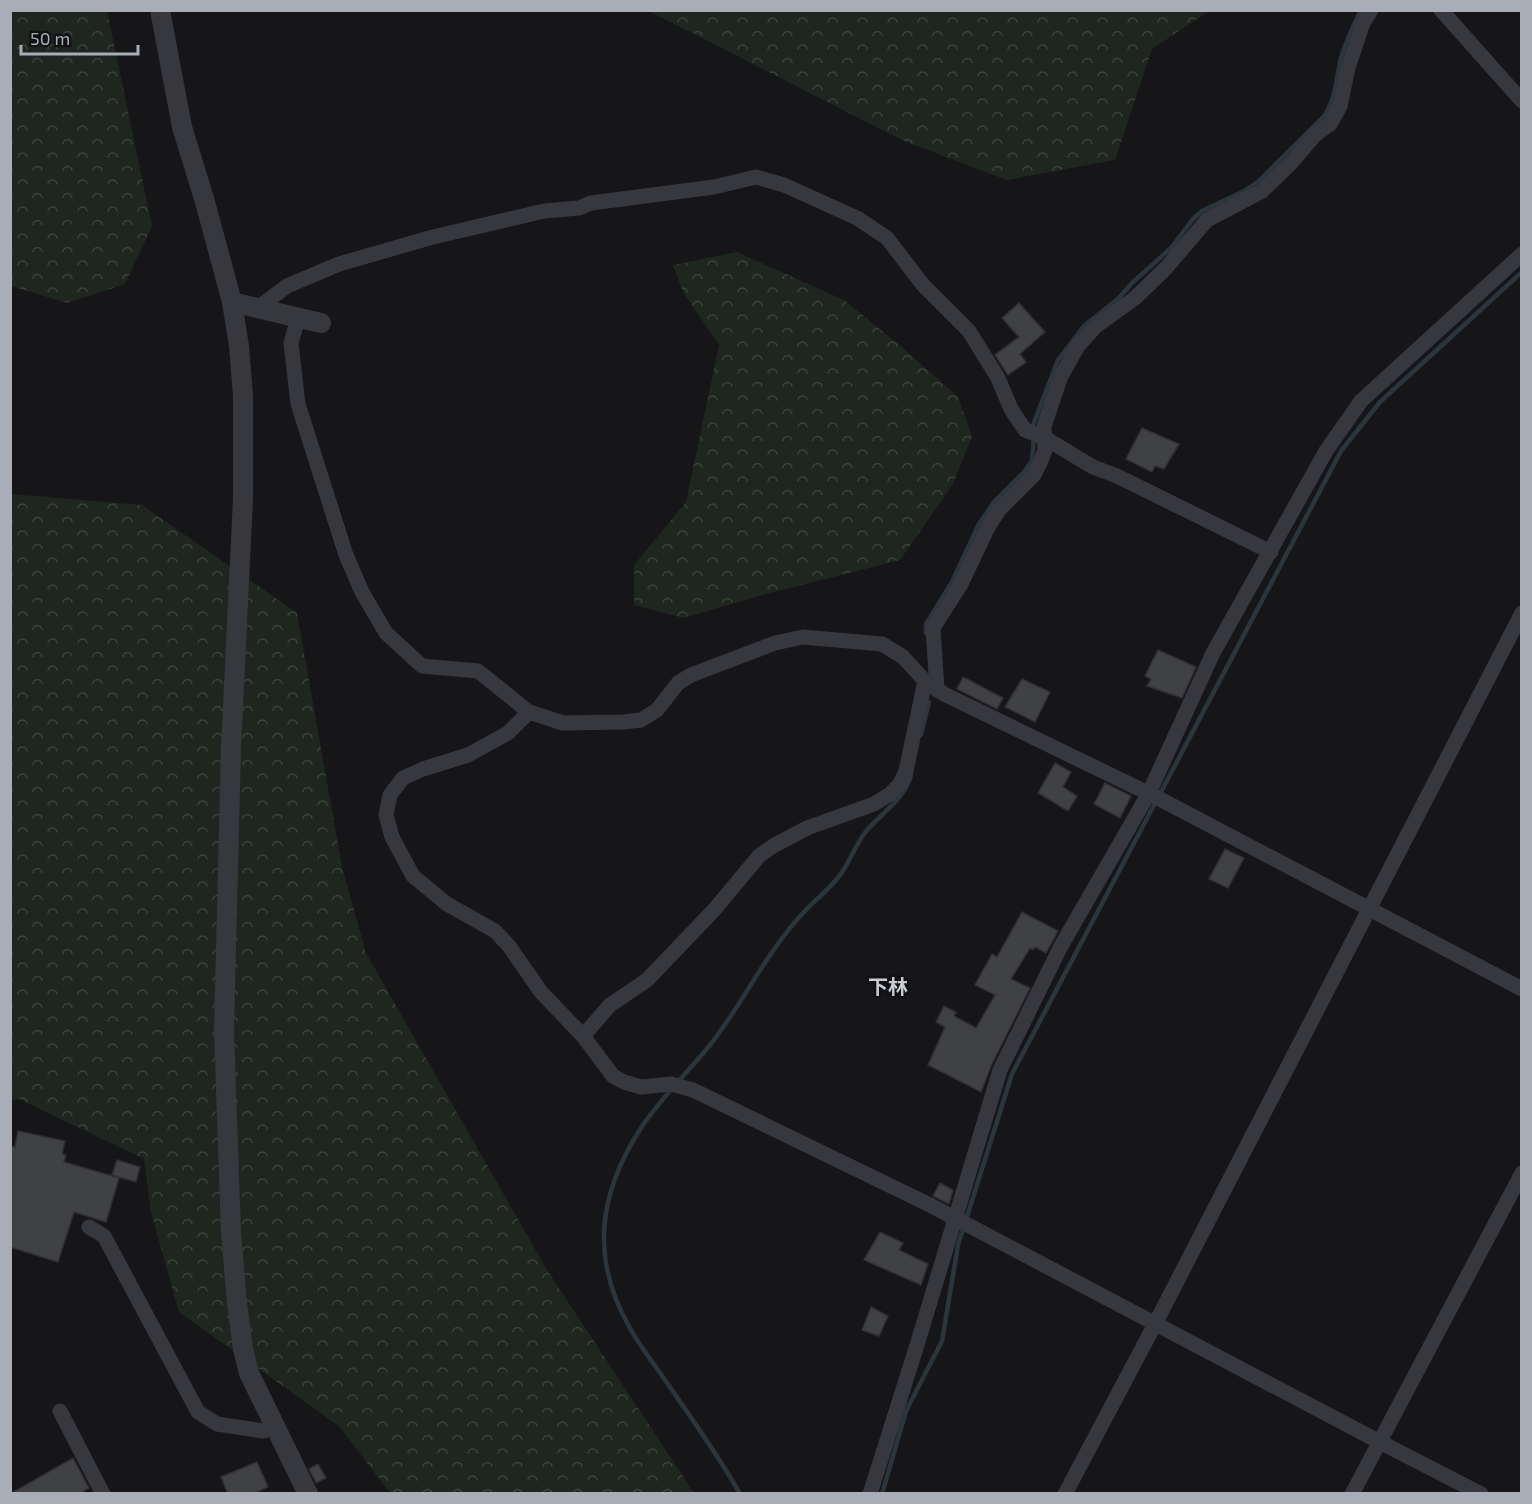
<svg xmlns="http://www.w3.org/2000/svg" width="1532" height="1504" viewBox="0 0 1532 1504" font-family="'Exo 2','Noto Sans JP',sans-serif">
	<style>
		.forest { fill: url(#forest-crowns) }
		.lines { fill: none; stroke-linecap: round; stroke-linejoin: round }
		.stream { stroke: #2c353c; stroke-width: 4.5 }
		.building { fill: #404145; stroke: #303034; stroke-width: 1.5 }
		.minor { stroke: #37383d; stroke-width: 15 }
		.tertiary { stroke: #37383d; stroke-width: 20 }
		.labels { text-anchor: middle; stroke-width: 4.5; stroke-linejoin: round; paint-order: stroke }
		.neighbourhood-label { font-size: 20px; font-weight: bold; fill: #c9ccd4; stroke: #111113 }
	</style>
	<defs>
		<pattern id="forest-crowns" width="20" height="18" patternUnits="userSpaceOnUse" patternTransform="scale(1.5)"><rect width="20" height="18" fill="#1e261f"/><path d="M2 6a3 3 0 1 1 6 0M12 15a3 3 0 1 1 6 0" fill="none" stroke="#3c433d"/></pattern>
	</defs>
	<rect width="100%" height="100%" fill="#161618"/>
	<g class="forest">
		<path d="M 10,11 L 107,11 L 152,226 L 125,284 L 67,303 L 11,286 Z"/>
		<path d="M 649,11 L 1215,11 L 1206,13 L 1152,49 L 1115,160 L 1007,180 L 904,141 Z"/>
		<path d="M 737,252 L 844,300 L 904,349 L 958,397 L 972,437 L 953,484 L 900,560 L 766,594 L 684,618 L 634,605 L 634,565 L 686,502 L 719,345 L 683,292 L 673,265 Z"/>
		<path d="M 10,494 L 142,505 L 297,613 L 342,867 L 366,953 L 547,1270 L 694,1493 L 390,1493 L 339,1426 L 179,1312 L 151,1212 L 144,1159 L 19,1099 L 11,1100 Z"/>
	</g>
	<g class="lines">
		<g class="stream">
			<path d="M 1034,430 L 1033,425 L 1058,360 L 1084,326 L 1119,298 L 1132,283 L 1171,248 L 1193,219 L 1202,211 L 1244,191 L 1259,181 L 1324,116 C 1336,99 1336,79 1341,58 C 1346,41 1353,26 1361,10"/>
			<path d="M 926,633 L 926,624 L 952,582 L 979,524 L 994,502 L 1024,472 L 1032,461 L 1034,438"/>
			<path d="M 921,735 L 929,702"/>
			<path d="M 740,1494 C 717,1453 689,1415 663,1377 C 652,1361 639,1345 630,1328 C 590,1259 598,1194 641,1128 C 661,1098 687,1073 710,1045 C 744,1002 766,952 804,912 C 817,898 834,886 844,869 C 851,858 856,845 864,834 C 879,814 905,800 911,775"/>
			<path d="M 882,1494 L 906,1411 L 942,1341 L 958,1245 L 1012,1074 L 1341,451 L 1380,402 L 1522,272"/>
		</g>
	</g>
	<g class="building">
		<path d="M 1019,303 L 1045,332 L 1020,354 L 1026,362 L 1008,375 L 995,355 L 1019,337 L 1002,318 Z"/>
		<path d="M 1142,428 L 1179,444 L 1164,469 L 1155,466 L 1152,472 L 1126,459 Z"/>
		<path d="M 1158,650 L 1196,667 L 1182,698 L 1147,686 L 1151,679 L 1145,676 Z"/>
		<path d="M 963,677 L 1003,698 L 997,709 L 957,689 Z"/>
		<path d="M 1022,679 L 1050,692 L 1035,722 L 1005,707 Z"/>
		<path d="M 1055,763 L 1071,772 L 1063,787 L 1077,796 L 1068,811 L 1038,793 Z"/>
		<path d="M 1105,783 L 1131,796 L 1120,818 L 1094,804 Z"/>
		<path d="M 1225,849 L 1244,858 L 1228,888 L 1209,879 Z"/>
		<path d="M 1022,912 L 1058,931 L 1046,953 L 1035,947 L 1033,950 L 1030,948 L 1011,979 L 1030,988 L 991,1066 L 981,1092 L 928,1065 L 945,1027 L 936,1022 L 944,1006 L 956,1012 L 954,1016 L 976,1028 L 995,995 L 975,985 L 992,954 L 997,957 Z"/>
		<path d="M 18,1131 L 65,1141 L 62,1154 L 66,1155 L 64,1162 L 119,1178 L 106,1222 L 74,1212 L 58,1262 L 10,1247 L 10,1146 L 15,1147 Z"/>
		<path d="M 117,1160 L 140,1167 L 136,1182 L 112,1175 Z"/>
		<path d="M 940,1183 L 953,1190 L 949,1204 L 933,1196 Z"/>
		<path d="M 880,1232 L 903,1243 L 899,1250 L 928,1264 L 921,1285 L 864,1260 Z"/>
		<path d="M 871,1307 L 888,1316 L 879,1336 L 862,1330 Z"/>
		<path d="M 73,1458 L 89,1488 L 79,1494 L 10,1494 Z"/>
		<path d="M 257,1462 L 268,1487 L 253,1494 L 228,1494 L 221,1477 Z"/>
		<path d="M 318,1464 L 326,1478 L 316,1483 L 309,1469 Z"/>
	</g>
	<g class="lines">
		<g class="minor">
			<path d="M 1441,10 L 1522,101"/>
			<path d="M 258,308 L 287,286 L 339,264 L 433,237 L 544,211 L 579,208 L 591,203 L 714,187 L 756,177 L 784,185 L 857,218 L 887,238 L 923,285 L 969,331 L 998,378 L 1011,409 L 1025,430 L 1045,438 L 1093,467 L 1117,476 L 1271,552"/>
			<path d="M 298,318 L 291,343 L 298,404 L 346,555 L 362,592 L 386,633 L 422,666 L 478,671 L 529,712 L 563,723 L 624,722 L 641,720 L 657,710 L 678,683 L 691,675 L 775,643 L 803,637 L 882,644 L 903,657 L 925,681 L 944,694 L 1154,796 L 1522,989"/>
			<path d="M 937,690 L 933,628 L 961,584 L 987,529 L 999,510 L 1034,475 L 1040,463 L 1045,450 L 1044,426 L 1061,376 L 1078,346 L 1095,327 L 1135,298 L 1166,268 L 1207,220 L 1262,191 L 1292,162 L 1315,135 L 1330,124 L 1340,106 L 1348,68 L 1363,23 L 1371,10"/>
			<path d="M 529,712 L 508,733 L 468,755 L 423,769 L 403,778 L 390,795 L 386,815 L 392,837 L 413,876 L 447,904 L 495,931 L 509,946 L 541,992 L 583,1036 L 613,1076 L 624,1082 L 641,1087 L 671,1084 L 693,1090 L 930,1205 L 1378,1441 L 1481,1494"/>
			<path d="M 583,1036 L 610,1005 L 647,980 L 714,910 L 759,856 L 773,846 L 807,828 L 874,804 L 890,794 L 900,784 L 906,771 L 925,681"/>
			<path d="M 89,1227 L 104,1236 L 198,1412 L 217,1424 L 263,1431 L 276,1428"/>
			<path d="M 60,1411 L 103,1494"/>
			<path d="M 870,1494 L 917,1345 L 1000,1070 L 1061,946 L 1149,793 L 1213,653 L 1326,451 L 1361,401 L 1522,254"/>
			<path d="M 1065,1494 L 1155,1324 L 1522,613"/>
			<path d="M 1352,1494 L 1522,1173"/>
		</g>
		<g class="tertiary">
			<path d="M 160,10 L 182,127 L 205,202 L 232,302 L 239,346 L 243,396 L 243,498 L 231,748 L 224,1031 L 231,1232 L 237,1303 L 243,1349 L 249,1373 L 308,1494"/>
			<path d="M 232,302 L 321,323"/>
		</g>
	</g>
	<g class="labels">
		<g class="neighbourhood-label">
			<text x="888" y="994">下林</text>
		</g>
	</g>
	<rect width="1532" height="1504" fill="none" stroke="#a8adb8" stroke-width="24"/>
	<path d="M21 45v9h117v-9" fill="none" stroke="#a8adb8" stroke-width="3"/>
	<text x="30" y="45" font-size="18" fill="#a8adb8" stroke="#111113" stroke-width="4.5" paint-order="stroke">50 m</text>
</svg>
